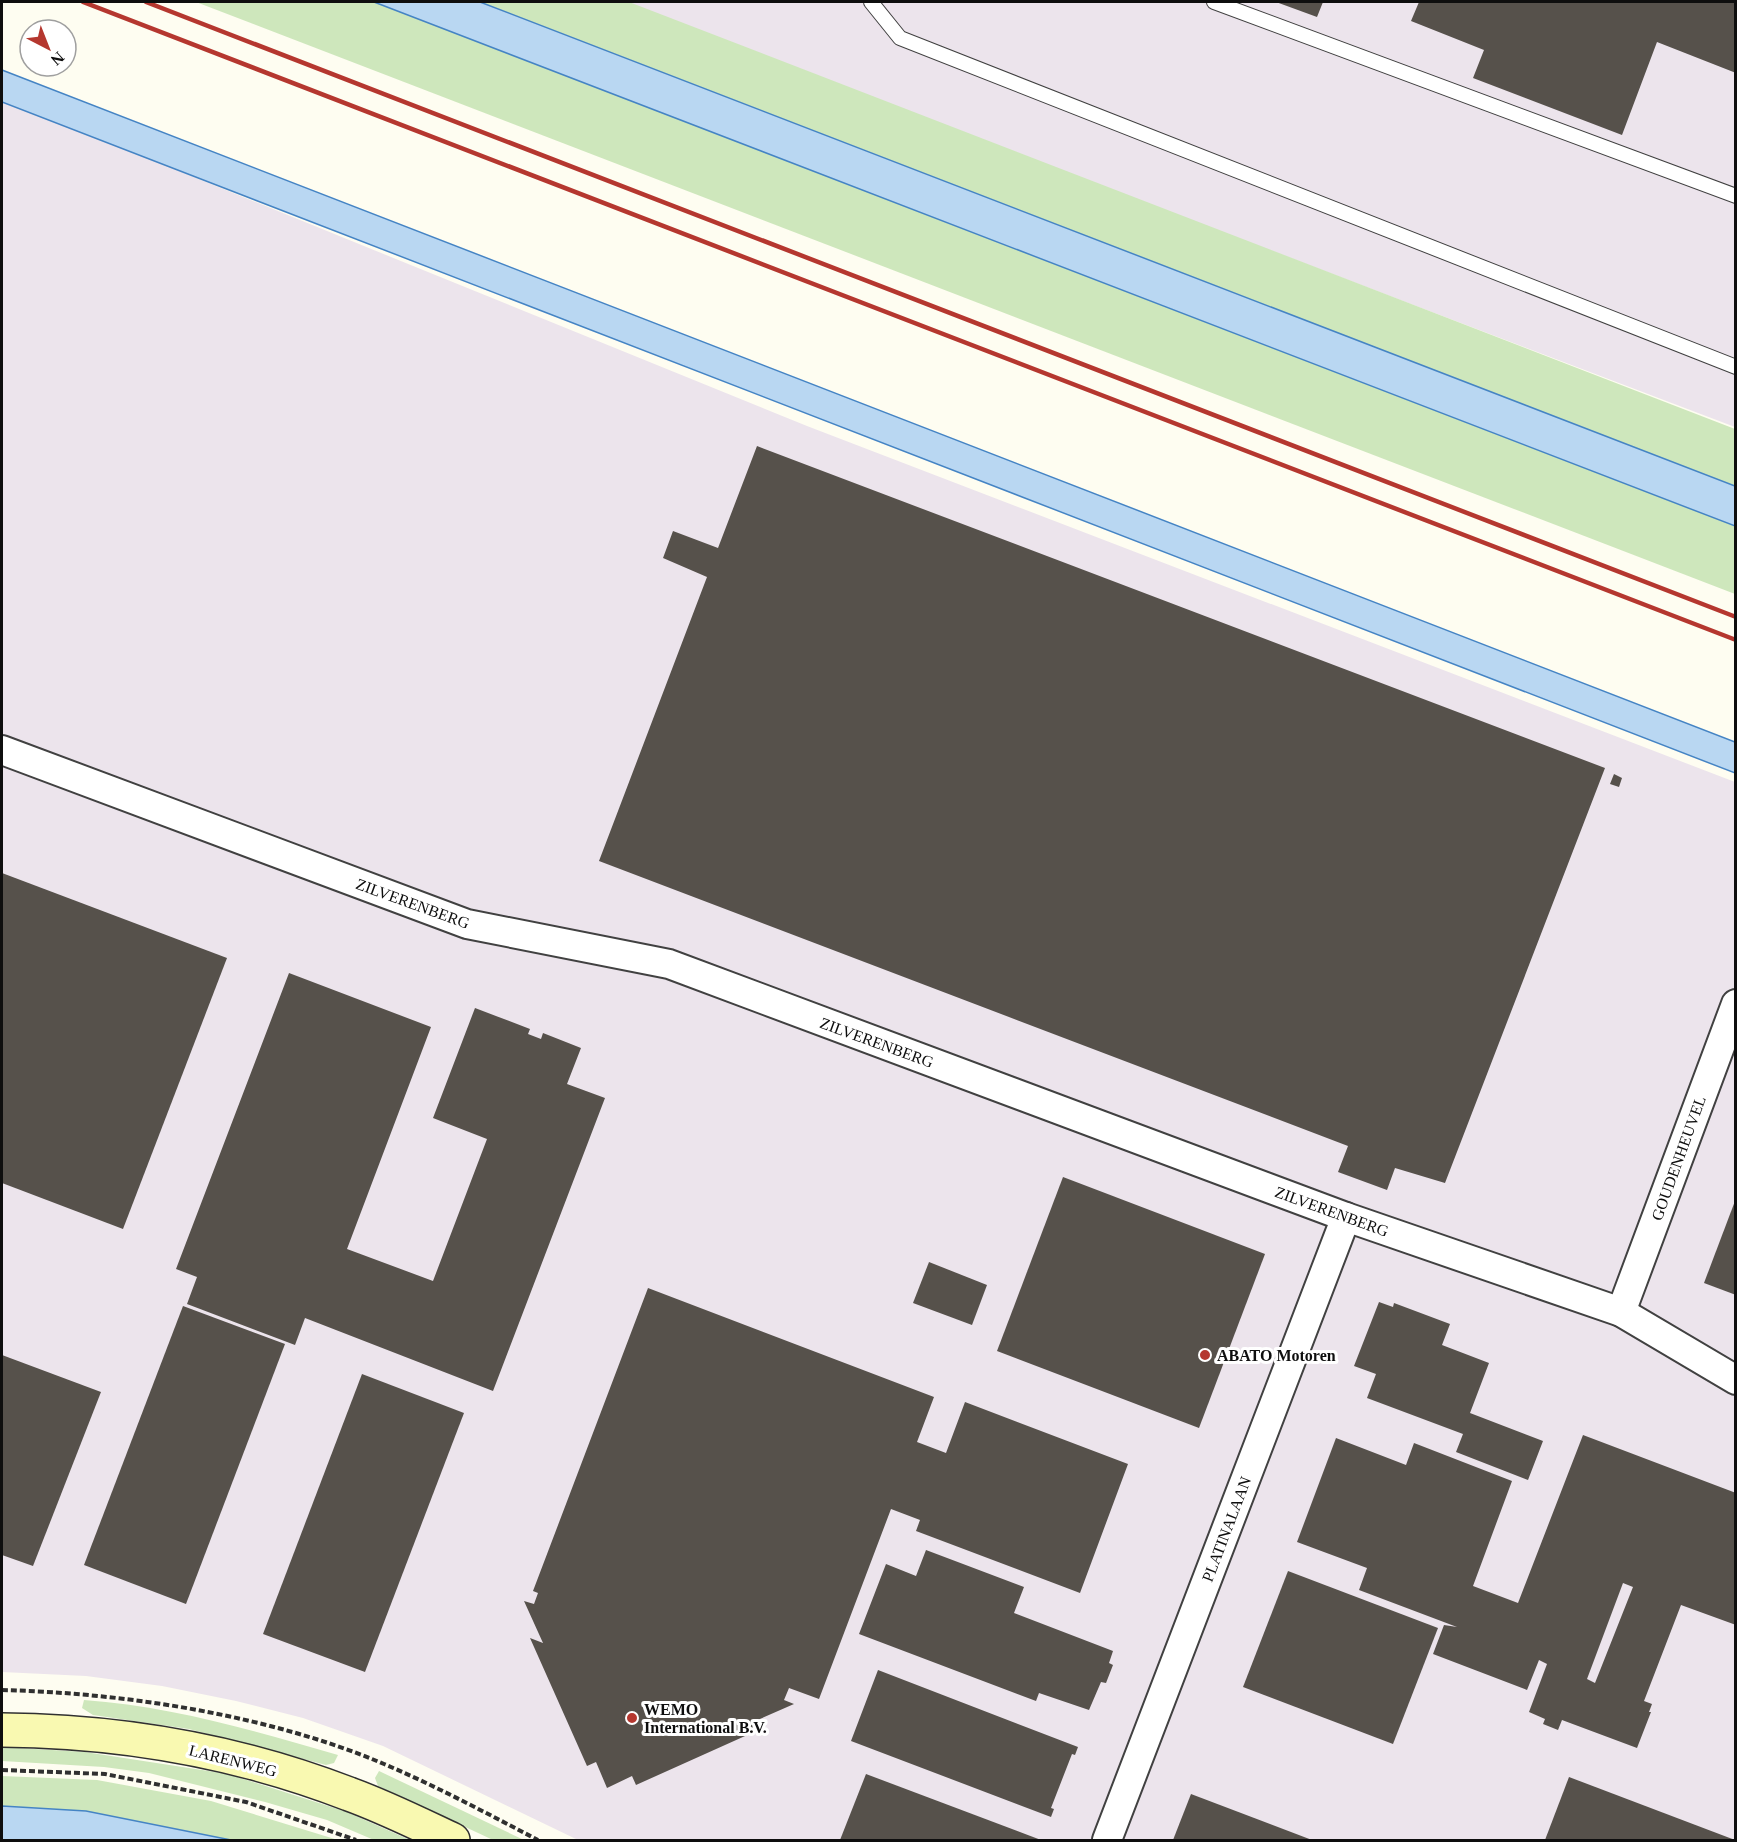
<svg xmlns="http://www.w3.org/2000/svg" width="1737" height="1842" viewBox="0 0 1737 1842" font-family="'Times New Roman',serif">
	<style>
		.industrial { fill: #ece4ec }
		.green { fill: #cee7bc }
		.water { fill: #b9d7f2; stroke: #4584c4; stroke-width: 1.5 }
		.building { fill: #56514b; fill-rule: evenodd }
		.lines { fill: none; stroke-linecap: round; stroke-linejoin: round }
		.lane-casing { stroke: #414141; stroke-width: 16 }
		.street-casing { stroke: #414141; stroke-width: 32 }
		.secondary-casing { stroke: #303030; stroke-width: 36 }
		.path { stroke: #303030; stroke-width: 4; stroke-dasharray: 6 3; stroke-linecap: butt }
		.lane { stroke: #fff; stroke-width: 14 }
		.street { stroke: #fff; stroke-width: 28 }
		.secondary { stroke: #f9f9b1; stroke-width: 33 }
		.rail { stroke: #b5372f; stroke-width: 4.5 }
		.poi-dot { fill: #b5372f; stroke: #fff; stroke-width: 2 }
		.labels { text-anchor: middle; stroke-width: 6; stroke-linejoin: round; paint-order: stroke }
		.street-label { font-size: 16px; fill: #0e0e0e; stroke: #fff }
		.poi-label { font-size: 16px; font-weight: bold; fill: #0e0e0e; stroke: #fff; text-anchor: start }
	</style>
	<rect width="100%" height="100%" fill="#fefdf1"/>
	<g class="industrial">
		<path d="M 621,2 L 1735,2 L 1735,427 L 1424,309 Z"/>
		<path d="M 2,99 L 807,426 L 1735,782 L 1735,1840 L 578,1840 L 383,1746 L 303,1718 L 236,1701 L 162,1686 L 86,1676 L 2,1672 Z"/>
	</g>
	<g class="green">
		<path d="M 196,2 L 374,2 L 1735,526 L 1735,594 Z"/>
		<path d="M 480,2 L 629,2 L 1735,429 L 1735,486 Z"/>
		<path d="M 84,1700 C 170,1706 256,1731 338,1755 L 334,1763 L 326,1765 L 189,1729 L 93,1715 L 82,1708 Z"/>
		<path d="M 2,1747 L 85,1752 L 228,1774 L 347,1812 L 410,1840 L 374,1840 L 327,1820 L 265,1802 L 149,1773 L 104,1767 L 2,1761 Z"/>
		<path d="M 379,1771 L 524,1840 L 493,1840 L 378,1786 L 375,1778 Z"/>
		<path d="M 2,1776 L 97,1780 L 211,1801 L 338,1840 L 231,1840 L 86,1811 L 2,1806 Z"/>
	</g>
	<g class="water">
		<path d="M 374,2 L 480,2 L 1735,486 L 1735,526 Z"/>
		<path d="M 2,70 L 1735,742 L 1735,773 L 2,102 Z"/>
		<path d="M 2,1806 L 86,1811 L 231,1840 L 2,1840 Z"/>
	</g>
	<g class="building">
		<path d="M 1276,2 L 1323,2 L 1317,17 Z"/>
		<path d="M 1419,2 L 1736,2 L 1736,73 L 1657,42 L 1622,135 L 1473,78 L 1484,50 L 1411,21 Z"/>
		<path d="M 757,446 L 1605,768 L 1445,1183 L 1395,1168 L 1387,1190 L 1338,1172 L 1348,1146 L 599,861 L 707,577 L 663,558 L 673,531 L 718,548 Z"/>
		<path d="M 1614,774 L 1622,778 L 1619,787 L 1610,784 Z"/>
		<path d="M 2,873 L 227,958 L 123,1229 L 2,1183 Z"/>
		<path d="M 289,973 L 431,1027 L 347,1249 L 433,1281 L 487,1139 L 433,1118 L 475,1008 L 530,1029 L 528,1034 L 541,1039 L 543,1033 L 581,1048 L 567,1084 L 605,1098 L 493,1391 L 305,1318 L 295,1345 L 187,1304 L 197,1277 L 176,1269 Z"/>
		<path d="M 1063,1177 L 1265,1254 L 1199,1428 L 997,1351 Z"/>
		<path d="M 1735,1201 L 1736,1201 L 1736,1295 L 1704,1283 Z"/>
		<path d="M 929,1262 L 987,1285 L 972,1325 L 913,1303 Z"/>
		<path d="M 648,1288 L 934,1397 L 917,1442 L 946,1453 L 965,1402 L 1128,1464 L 1080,1593 L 916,1531 L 920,1520 L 891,1509 L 819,1699 L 789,1688 L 784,1700 L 794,1704 L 753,1722 L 765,1727 L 636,1785 L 632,1776 L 607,1788 L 596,1762 L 587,1766 L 530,1638 L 543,1643 L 524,1601 L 534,1604 L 538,1593 L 533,1591 Z"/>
		<path d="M 1379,1302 L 1393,1307 L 1394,1303 L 1450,1324 L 1442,1345 L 1489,1363 L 1470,1413 L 1543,1441 L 1528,1480 L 1456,1452 L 1463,1434 L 1367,1398 L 1376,1374 L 1354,1366 Z"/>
		<path d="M 183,1306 L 285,1344 L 186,1604 L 84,1565 Z"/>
		<path d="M 2,1355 L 101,1392 L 33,1566 L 2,1555 Z"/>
		<path d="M 362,1374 L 464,1413 L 365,1672 L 263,1634 Z"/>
		<path d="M 1583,1435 L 1736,1493 L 1736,1625 L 1681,1605 L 1644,1701 L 1652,1704 L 1649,1712 L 1651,1712 L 1637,1748 L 1562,1720 L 1558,1730 L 1543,1724 L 1545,1719 L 1529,1712 L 1547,1664 L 1539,1660 L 1527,1690 L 1433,1654 L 1444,1625 L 1457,1627 L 1359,1590 L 1367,1568 L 1297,1542 L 1336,1438 L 1406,1465 L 1414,1443 L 1512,1481 L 1473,1586 L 1518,1603 ZM 1623,1583 L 1633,1587 L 1595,1683 L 1587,1679 Z"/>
		<path d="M 926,1550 L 1024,1587 L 1014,1613 L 1113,1651 L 1109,1663 L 1113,1665 L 1106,1683 L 1101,1682 L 1089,1710 L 1039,1693 L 1036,1701 L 859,1634 L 886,1564 L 916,1576 Z"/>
		<path d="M 1288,1571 L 1438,1628 L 1393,1744 L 1243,1687 Z"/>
		<path d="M 878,1670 L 1078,1747 L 1075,1755 L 1072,1754 L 1051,1808 L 1054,1809 L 1051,1817 L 851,1741 Z"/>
		<path d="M 866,1774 L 1041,1840 L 840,1840 Z"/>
		<path d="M 1569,1777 L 1735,1840 L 1545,1840 Z"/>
		<path d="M 1191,1794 L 1312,1840 L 1173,1840 Z"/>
	</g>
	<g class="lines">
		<g class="lane-casing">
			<g id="lane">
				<path d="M 871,2 L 900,38 L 1736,367"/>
				<path d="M 1214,2 L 1736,196"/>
			</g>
		</g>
		<g class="street-casing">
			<g id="street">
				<path d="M 2,750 L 467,924 L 669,964 L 1346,1217 L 1621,1312 L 1736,1380"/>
				<path d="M 1621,1312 L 1736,1004"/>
				<path d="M 1107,1840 L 1346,1217"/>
			</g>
		</g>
		<g class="secondary-casing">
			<path id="secondary" d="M 2,1730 C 120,1731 238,1751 349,1794 C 385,1807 419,1824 453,1840"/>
		</g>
		<g class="path">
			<path d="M 2,1690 C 125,1693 269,1715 384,1764 C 436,1786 488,1814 538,1840"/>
			<path d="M 2,1770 L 105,1774 L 246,1802 L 356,1840"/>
		</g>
		<use href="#lane" class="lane"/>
		<use href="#street" class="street"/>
		<use href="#secondary" class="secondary"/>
		<g class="rail">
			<path d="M 83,2 L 1736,640"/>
			<path d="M 146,2 L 1736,617"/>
		</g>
	</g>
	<g class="poi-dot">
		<circle cx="1205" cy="1355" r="6"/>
		<circle cx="632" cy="1718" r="6"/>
	</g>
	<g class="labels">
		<g class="street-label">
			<text transform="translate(413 903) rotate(20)" y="6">ZILVERENBERG</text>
			<text transform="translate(877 1042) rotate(20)" y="6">ZILVERENBERG</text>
			<text transform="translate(1678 1158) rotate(-70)" y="6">GOUDENHEUVEL</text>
			<text transform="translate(1332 1211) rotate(20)" y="6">ZILVERENBERG</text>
			<text transform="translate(1226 1529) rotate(-69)" y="6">PLATINALAAN</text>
			<text transform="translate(233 1760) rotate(14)" y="6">LARENWEG</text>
		</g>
		<g class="poi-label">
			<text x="1217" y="1361">ABATO Motoren</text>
			<text x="644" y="1715">WEMO<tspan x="644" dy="18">International B.V.</tspan></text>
		</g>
	</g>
	<rect width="1737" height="1842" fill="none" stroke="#0e0e0e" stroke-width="6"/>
	<g transform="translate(48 48) rotate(138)"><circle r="28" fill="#ffffff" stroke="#9f9f9f" stroke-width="1.5"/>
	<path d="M0-4.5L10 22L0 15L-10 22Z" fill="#b5372f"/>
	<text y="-9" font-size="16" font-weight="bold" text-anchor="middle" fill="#0e0e0e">N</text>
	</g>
</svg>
